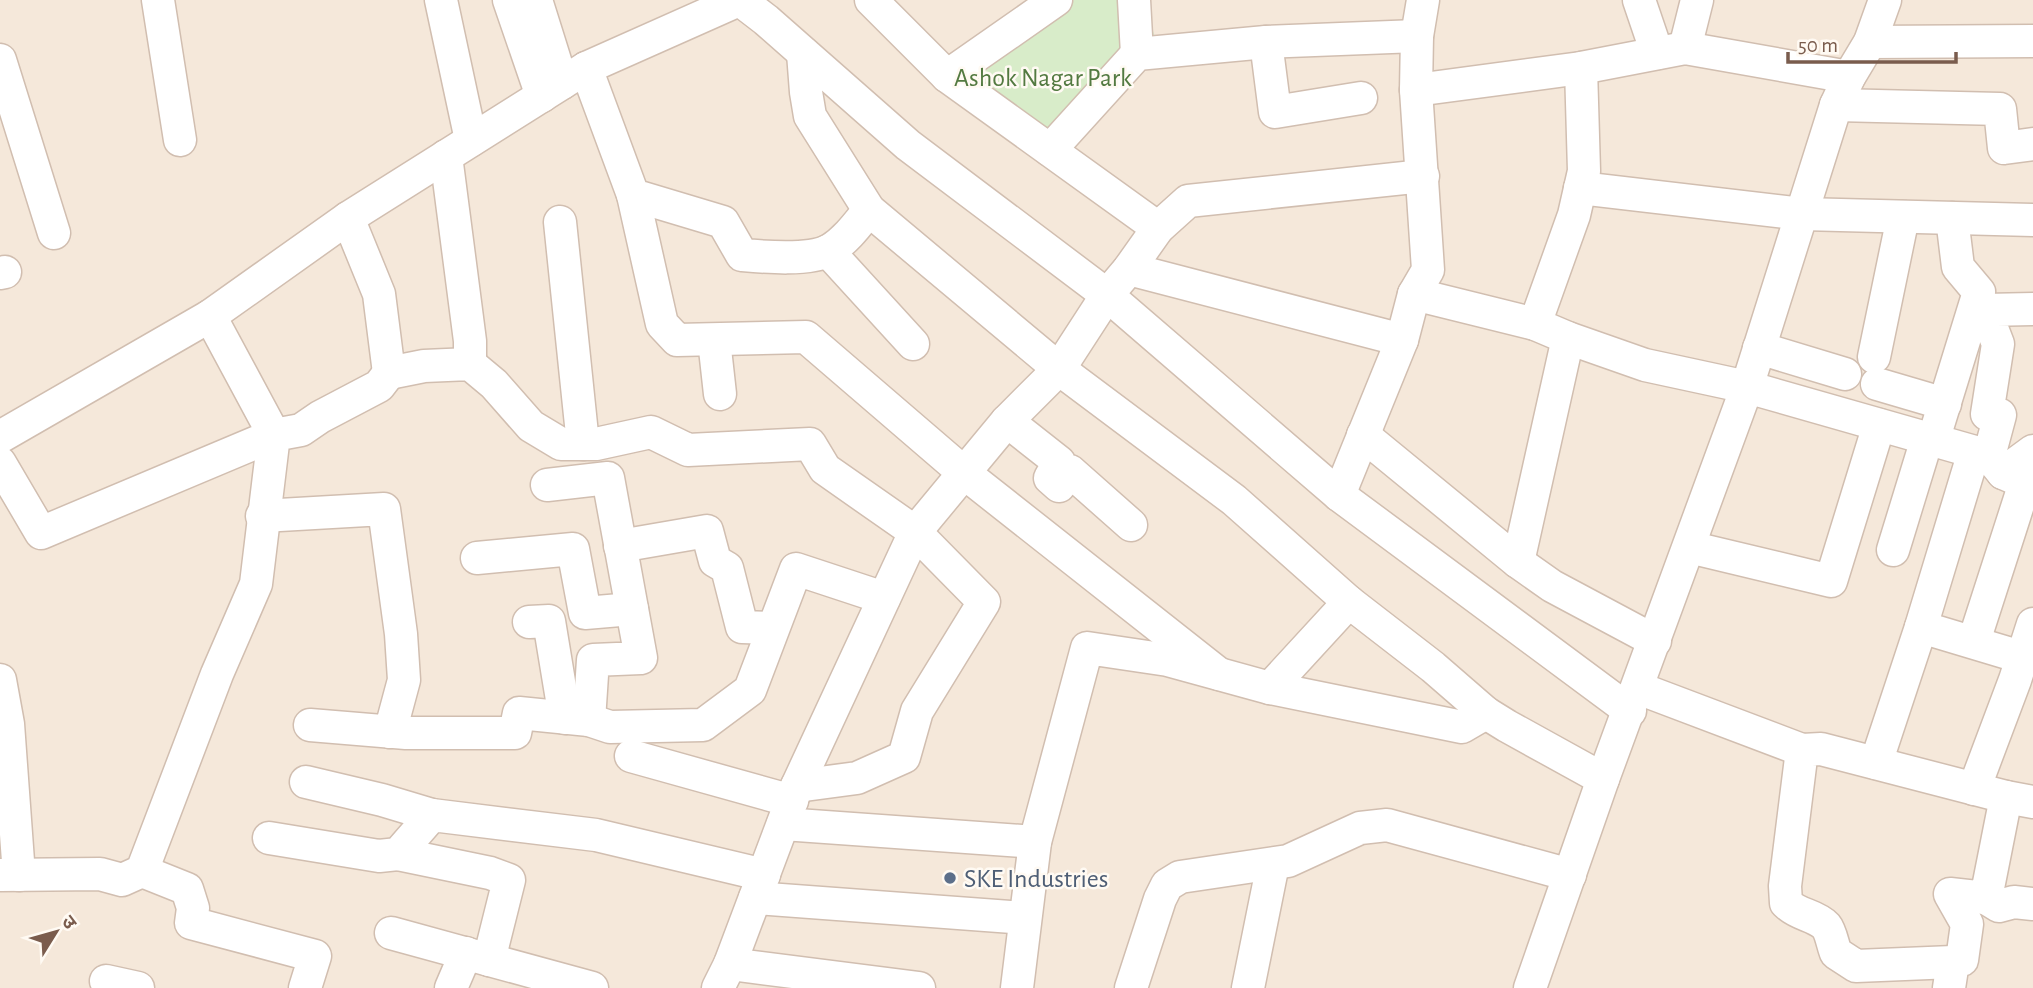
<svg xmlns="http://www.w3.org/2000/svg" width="2033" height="988" viewBox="0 0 2033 988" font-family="'Alegreya Sans','Noto Sans Devanagari',sans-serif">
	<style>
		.residential { fill: #f5e8da }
		.green { fill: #d8ecc9 }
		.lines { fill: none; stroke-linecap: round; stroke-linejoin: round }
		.minor-casing { stroke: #d1beb0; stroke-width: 35 }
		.minor { stroke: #fff; stroke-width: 32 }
		.service-dot { fill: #5c6f8a; stroke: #fffaf3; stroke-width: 2.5 }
		.labels { text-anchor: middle; stroke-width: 5; stroke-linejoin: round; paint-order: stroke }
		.park-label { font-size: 26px; fill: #537a41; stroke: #fffaf3 }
		.service-label { font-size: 26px; fill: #4e5e75; stroke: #fffaf3; text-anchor: start }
	</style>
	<rect width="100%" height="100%" fill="#fdf6ec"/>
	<rect class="residential" x="0" y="0" width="2033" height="988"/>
	<path class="green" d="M 1074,0 L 1144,0 L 1156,41 L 1050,141 L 964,75 Z"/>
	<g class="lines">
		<g class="minor-casing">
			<g id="minor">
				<path d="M 158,0 L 180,140"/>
				<path d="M 441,0 L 471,140"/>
				<path d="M 509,0 L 542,96"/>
				<path d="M 536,0 L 562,83"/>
				<path d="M 740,0 L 766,20 L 908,145 L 1107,295 L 1339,495 L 1630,711"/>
				<path d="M 871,0 L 947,76 L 1158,228"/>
				<path d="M 1134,0 L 1137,54"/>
				<path d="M 1639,0 L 1657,53"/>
				<path d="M 1266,42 L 1275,112 L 1361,98"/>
				<path d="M 1870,42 L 2033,41"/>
				<path d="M 1685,48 L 1697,0"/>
				<path d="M 803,53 L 806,92 L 810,116 L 869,210 L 1059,369 L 1234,500 L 1349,602 L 1433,667 L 1486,713 L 1507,726 L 1603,779"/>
				<path d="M 0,60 L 54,233"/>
				<path d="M 586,68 L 633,195 L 723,222 L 742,255 C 765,257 810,261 830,250 C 846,240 857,225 869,210"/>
				<path d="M 947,76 L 1056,0"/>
				<path d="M 1416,90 L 1581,68 L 1685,48 L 1849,77"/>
				<path d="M 1836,105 L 2000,109 L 2004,148 L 2033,144"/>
				<path d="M 1050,150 L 1137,54 L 1266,42 L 1417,36"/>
				<path d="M 446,156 L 470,341 L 470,364"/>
				<path d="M 1580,188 L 1802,214 L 2033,220"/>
				<path d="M 633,195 L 662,324 L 677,340 L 806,337 L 963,472 L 1219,674"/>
				<path d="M 348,218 L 379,294 L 389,373 L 424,366 L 470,364 L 494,384 L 531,426 L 561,444 L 596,444 L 651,432 L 688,450 L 810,444 L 825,469 L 915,532 L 984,602 L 917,711 L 904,757 L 857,778 L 797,786"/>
				<path d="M 560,222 L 583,444"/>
				<path d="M 828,251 L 913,344"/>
				<path d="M 1129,269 L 1402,340"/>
				<path d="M 0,273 L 5,272"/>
				<path d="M 1414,294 L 1535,324 L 1568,338 L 1645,365 L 1747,387 L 1989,456 L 2003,473 L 2033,486"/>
				<path d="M 1535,324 L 1574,215 L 1584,171 L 1581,68"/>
				<path d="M 714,340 L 720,394"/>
				<path d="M 1759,348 L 1845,374"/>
				<path d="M 1874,357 L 1903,217"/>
				<path d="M 1877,384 L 1945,404"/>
				<path d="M 1007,421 L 1059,462 L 1050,478 L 1059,486 L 1070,471 L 1131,525"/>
				<path d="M 1363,435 L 1518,562 L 1552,586 L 1655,641"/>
				<path d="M 0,437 L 210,316 L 348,218 L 586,68 L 739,0"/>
				<path d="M 1933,441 L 1979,292 L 1958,267 L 1952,218"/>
				<path d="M 1974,452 L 1921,627 L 2021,657"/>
				<path d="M 1989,456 L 2000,415 L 1987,414 L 1998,344 L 1985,310 L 2033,309"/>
				<path d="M 0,463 L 41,533 L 274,435 L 210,316"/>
				<path d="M 2003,473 L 2033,451"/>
				<path d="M 547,485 L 608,478 L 641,658 L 593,660 L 589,720"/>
				<path d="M 1339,495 L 1402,340 L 1414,294 L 1428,270 L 1416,90 L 1417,36 L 1423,0"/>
				<path d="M 262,516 L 384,509 L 401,634 L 404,680 L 390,732"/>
				<path d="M 620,546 L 707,531 L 715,561 L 727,568 L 742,627 L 772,628"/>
				<path d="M 1689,547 L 1831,581 L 1879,425"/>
				<path d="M 1893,550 L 1927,439"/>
				<path d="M 477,558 L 573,549 L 585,613 L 632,609"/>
				<path d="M 1518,562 L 1568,338"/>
				<path d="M 529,622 L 549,621 L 565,718"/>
				<path d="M 1974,641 L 2025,483"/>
				<path d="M 0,680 L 8,724 L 19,875"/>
				<path d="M 1270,688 L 1349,602"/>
				<path d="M 1638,688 L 1802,750"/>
				<path d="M 310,725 L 406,733 L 515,733 L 519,713 L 589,720 L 610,727 L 703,725 L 750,690 L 796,569 L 884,598"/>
				<path d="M 631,756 L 792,801"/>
				<path d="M 1876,763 L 1921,627"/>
				<path d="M 306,782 L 382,800 L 432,815"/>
				<path d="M 1974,789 L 2015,680 L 2033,624"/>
				<path d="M 783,824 L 1035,842"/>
				<path d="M 269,838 L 379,856 L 398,854 L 432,815 L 596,835 L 764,875"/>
				<path d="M 398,854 L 490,873 L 509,880 L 489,960"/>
				<path d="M 142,871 L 187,889 L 193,908 L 191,923 L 315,956 L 305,988"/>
				<path d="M 0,875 L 100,874 L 122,880 L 142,871 L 217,674 L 256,584 L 274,435 L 301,430 L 320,417 L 379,386 L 389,373"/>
				<path d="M 755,898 L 1024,918"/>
				<path d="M 1986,898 L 1999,906 L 2014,902 L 2033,904"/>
				<path d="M 391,933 L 592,988"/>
				<path d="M 1953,962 L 1856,966 L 1836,953 C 1833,946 1831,932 1826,926 C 1814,914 1799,916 1786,903 L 1785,886 L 1802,750 L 1821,749 L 2006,797 L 2033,802"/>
				<path d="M 730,964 L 919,988"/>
				<path d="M 106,981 L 138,988"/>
				<path d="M 451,988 L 466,953"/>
				<path d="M 718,988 L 730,964 L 797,786 L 915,532 L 1007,421 L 1059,369 L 1107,295 L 1129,269 L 1158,228 L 1188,201 L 1423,176"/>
				<path d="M 1017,988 L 1035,842 L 1087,648 L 1168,660 L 1270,688 L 1462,727 L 1486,713"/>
				<path d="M 1131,988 L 1160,899 L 1167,885 L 1180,877 L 1288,861 L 1360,828 L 1387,825 L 1570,875"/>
				<path d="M 1248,988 L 1273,864"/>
				<path d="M 1530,988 L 1603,779 L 1747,387 L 1836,105 L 1849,77 L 1870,42 L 1885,0"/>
				<path d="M 1949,988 L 1953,962 L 1962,960 L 1967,924 L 1950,894 L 1986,898 L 2006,797"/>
			</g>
		</g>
		<use href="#minor" class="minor"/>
	</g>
	<circle class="service-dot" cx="950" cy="878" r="7"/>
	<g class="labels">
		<g class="park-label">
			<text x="1043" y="86">Ashok Nagar Park</text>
		</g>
		<g class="service-label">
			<text x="964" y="887">SKE Industries</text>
		</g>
	</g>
	<g transform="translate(56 932) rotate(53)" stroke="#fffaf3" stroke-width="5" paint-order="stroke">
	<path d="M0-5L12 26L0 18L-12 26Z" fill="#7a5c4d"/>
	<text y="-10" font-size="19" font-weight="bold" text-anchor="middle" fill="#7a5c4d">उ</text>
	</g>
	<path d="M1788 52v10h168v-10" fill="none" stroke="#7a5c4d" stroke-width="3.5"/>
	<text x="1798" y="52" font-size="21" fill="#7a5c4d" stroke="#fffaf3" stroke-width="5" paint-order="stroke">50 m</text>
</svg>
